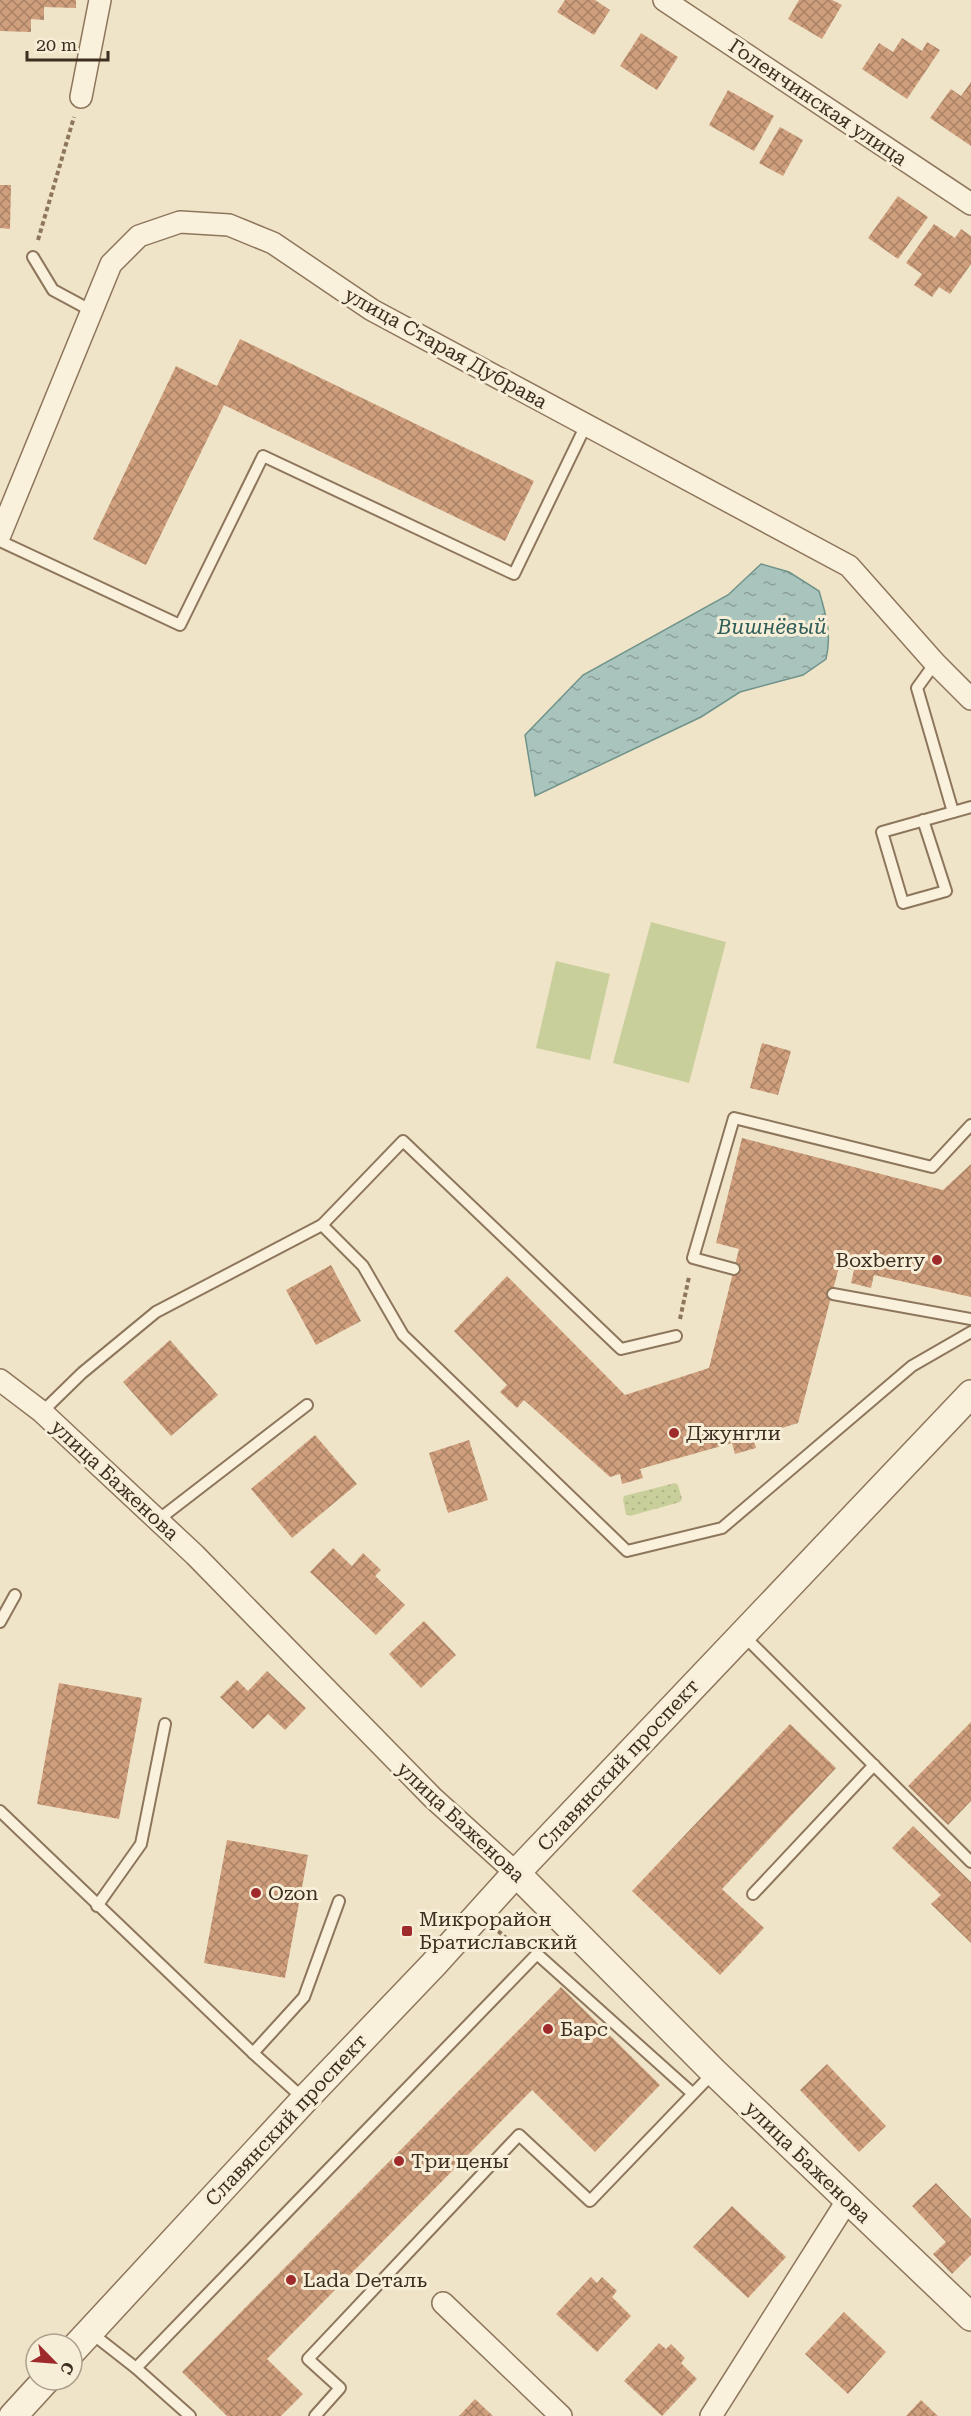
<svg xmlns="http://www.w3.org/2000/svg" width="971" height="2416" viewBox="0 0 971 2416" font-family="'Roboto Serif',serif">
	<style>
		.grass { fill: url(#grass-dots) }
		.park { fill: #c9cf9b }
		.water { fill: url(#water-ripples); stroke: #6f938a; stroke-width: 1.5 }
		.building { fill: url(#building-cross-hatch) }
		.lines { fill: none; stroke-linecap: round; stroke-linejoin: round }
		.service-casing { stroke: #8d765c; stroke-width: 14 }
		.minor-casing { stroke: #8d765c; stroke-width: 24 }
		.tertiary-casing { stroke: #8d765c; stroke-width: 30 }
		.path { stroke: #8d765c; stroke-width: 4; stroke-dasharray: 4.5 3; stroke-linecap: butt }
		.service { stroke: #faf1dc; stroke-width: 10 }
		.minor { stroke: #faf1dc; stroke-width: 21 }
		.tertiary { stroke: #faf1dc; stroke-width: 27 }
		.poi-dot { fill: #9e2a2b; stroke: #f7eed8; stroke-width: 2 }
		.labels { text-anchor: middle; stroke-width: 6; stroke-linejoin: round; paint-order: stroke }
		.street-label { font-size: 20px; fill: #3d2e20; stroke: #f7eed8 }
		.poi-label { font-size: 20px; fill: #3d2e20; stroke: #f7eed8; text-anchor: start }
		.water-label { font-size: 21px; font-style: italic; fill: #2f5d5a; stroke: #f7eed8 }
	</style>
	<defs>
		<pattern id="grass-dots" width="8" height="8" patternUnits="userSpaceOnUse" patternTransform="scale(1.5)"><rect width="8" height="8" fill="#c9cf9b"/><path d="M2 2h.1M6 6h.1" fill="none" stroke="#aeb285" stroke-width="1.8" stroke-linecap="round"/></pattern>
		<pattern id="water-ripples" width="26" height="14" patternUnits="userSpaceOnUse" patternTransform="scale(1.5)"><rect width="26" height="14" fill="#a9c4bc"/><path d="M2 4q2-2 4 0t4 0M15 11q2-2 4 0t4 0" fill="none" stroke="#8ba098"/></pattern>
		<pattern id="building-cross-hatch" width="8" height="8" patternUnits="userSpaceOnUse" patternTransform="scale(1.5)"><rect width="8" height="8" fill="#cf9f7d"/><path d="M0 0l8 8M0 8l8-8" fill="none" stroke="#a98266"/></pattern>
	</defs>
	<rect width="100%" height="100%" fill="#f0e4c8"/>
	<path class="grass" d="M 675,1483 L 678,1485 L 682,1499 L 680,1502 L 630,1516 L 626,1514 L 623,1500 L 624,1496 Z"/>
	<g class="park">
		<path d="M 651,922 L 726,942 L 689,1083 L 613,1063 Z"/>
		<path d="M 556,961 L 610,974 L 590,1060 L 536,1048 Z"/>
	</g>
	<path class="water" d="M 761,564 L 789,572 L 819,591 C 826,615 832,634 826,659 L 803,675 L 740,692 L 701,717 L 535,796 L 525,735 L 583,675 L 728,595 Z"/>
	<g class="building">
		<path d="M 0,0 L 76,0 L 76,8 L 44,7 L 44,20 L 31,19 L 31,32 L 0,31 Z"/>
		<path d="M 565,0 L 595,0 L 610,10 L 594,35 L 557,12 Z"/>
		<path d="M 799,0 L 832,0 L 842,5 L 822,39 L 788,19 Z"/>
		<path d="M 641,33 L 678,57 L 657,90 L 620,66 Z"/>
		<path d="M 902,38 L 922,51 L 927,42 L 940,50 L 907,99 L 862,69 L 879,43 L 893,52 Z"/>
		<path d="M 971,82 L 971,146 L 930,118 L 951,89 L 961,96 Z"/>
		<path d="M 728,90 L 774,116 L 754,151 L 709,125 Z"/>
		<path d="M 780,127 L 803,140 L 783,176 L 759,163 Z"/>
		<path d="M 0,185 L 11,185 L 10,229 L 0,228 Z"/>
		<path d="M 898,196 L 928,217 L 898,259 L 868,238 Z"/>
		<path d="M 934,224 L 955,238 L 961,229 L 971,236 L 971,264 L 950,294 L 939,287 L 932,297 L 914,285 L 922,274 L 906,263 Z"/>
		<path d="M 240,339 L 534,481 L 505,541 L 224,405 L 146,565 L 93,539 L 176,366 L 217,386 Z"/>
		<path d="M 762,1043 L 791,1051 L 778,1095 L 750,1088 Z"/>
		<path d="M 742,1138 L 943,1190 L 971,1164 L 971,1297 L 874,1275 L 871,1288 L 851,1283 L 854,1270 L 839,1267 L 798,1423 L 753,1437 L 756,1448 L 735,1454 L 732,1443 L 640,1469 L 643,1478 L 622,1484 L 620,1474 L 610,1477 L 524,1400 L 517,1408 L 500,1392 L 507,1385 L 454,1331 L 507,1276 L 625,1395 L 709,1368 L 739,1249 L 716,1243 Z"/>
		<path d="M 331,1265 L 361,1321 L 316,1345 L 286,1290 Z"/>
		<path d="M 170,1340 L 218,1395 L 171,1436 L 123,1382 Z"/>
		<path d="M 315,1435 L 357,1484 L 292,1538 L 251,1489 Z"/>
		<path d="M 469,1440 L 488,1500 L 448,1513 L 429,1453 Z"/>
		<path d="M 333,1548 L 352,1566 L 363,1553 L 381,1570 L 375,1576 L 405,1605 L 376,1635 L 310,1572 Z"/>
		<path d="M 424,1621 L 456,1655 L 421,1688 L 389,1654 Z"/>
		<path d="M 267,1671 L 306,1708 L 285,1730 L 268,1714 L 253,1729 L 220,1697 L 237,1680 L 248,1691 Z"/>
		<path d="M 59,1683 L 142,1698 L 119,1819 L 37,1804 Z"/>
		<path d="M 971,1722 L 971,1801 L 948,1825 L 908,1786 Z"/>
		<path d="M 790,1724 L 836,1768 L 722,1889 L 764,1928 L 720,1975 L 632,1891 Z"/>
		<path d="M 913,1826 L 971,1882 L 971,1943 L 931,1904 L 941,1895 L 892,1848 Z"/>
		<path d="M 227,1840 L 308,1855 L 285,1978 L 204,1963 Z"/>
		<path d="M 561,1987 L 660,2085 L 595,2152 L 532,2090 L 267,2359 L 303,2394 L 281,2416 L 227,2416 L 182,2372 Z"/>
		<path d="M 827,2064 L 886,2126 L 859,2152 L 800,2090 Z"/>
		<path d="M 936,2183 L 971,2219 L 971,2255 L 952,2274 L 933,2254 L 946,2242 L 912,2206 Z"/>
		<path d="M 732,2206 L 786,2257 L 748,2298 L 693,2247 Z"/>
		<path d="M 591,2277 L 597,2283 L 602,2277 L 617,2291 L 612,2297 L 631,2316 L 597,2352 L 556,2314 Z"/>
		<path d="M 844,2312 L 886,2352 L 848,2394 L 805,2354 Z"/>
		<path d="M 659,2343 L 666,2349 L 671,2344 L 685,2358 L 681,2363 L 697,2379 L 662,2416 L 624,2381 Z"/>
		<path d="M 475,2399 L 493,2416 L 459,2416 Z"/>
		<path d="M 921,2400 L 938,2416 L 906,2416 Z"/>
	</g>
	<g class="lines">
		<g class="service-casing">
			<g id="service">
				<path d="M 33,257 L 53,290 L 92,311"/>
				<path d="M 0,541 L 180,625 L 263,456 L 514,574 L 586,425"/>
				<path d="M 935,663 L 917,688 L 953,812"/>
				<path d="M 923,820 L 946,891 L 903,903 L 882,832 L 971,807"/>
				<path d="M 734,1269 L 693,1258 L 734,1118 L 932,1167 L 971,1125"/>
				<path d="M 833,1294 L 971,1319"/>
				<path d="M 676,1336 L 621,1349 L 403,1141 L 322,1225 L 363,1266 L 403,1335 L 627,1551 L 722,1528 L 912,1366 L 971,1332"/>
				<path d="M 42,1412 L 82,1373 L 156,1312 L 322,1225"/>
				<path d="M 158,1520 L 307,1405"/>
				<path d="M 0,1622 L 15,1595"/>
				<path d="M 742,1634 L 971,1862"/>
				<path d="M 0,1811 L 253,2053 L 304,2099"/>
				<path d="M 753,1894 L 874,1765"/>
				<path d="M 97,1906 L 141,1844 L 165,1724"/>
				<path d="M 253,2053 L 304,1997 L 339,1901"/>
				<path d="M 90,2332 L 136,2368 L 190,2416"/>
				<path d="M 136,2368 L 537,1954 L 692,2093"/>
				<path d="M 315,2416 L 340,2388 L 308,2359 L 519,2135 L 590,2201 L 713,2073"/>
			</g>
		</g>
		<g class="minor-casing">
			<g id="minor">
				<path d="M 664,0 L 971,204"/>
				<path d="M 81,97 L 100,0"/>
				<path d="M 0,535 L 111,264 L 139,236 L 180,222 L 229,225 L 273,243 L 372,310 L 849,566 L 935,663 L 971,699"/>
				<path d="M 0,1380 L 42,1412 L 195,1555 L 433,1798 L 516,1873"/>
				<path d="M 443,2303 L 561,2416"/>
				<path d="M 711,2416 L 847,2201"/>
			</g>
		</g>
		<g class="tertiary-casing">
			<g id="tertiary">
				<path d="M 516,1873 L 714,2072 L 971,2317"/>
				<path d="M 72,2351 L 305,2099 L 434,1964 L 516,1873 L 971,1394"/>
				<path d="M 13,2416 L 46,2380"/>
			</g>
		</g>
		<g class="path">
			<path d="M 38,240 L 74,117"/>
			<path d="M 680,1319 L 689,1277"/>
			<path d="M 498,1931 L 517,1947"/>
		</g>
		<use href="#service" class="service"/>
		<use href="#minor" class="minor"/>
		<use href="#tertiary" class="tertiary"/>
	</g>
	<g class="poi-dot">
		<circle cx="937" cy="1260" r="6"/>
		<circle cx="674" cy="1433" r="6"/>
		<circle cx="256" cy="1893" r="6"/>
		<rect x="401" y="1925" width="12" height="12" rx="3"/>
		<circle cx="548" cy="2029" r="6"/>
		<circle cx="399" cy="2161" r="6"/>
		<circle cx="291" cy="2280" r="6"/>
	</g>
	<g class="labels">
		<g class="street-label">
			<text transform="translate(818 102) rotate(34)" y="7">Голенчинская улица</text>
			<text transform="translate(446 348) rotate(29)" y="7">улица Старая Дубрава</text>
			<text transform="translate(115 1480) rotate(43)" y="7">улица Баженова</text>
			<text transform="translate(618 1765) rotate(-47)" y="7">Славянский проспект</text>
			<text transform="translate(461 1822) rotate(43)" y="7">улица Баженова</text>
			<text transform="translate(286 2120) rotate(-47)" y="7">Славянский проспект</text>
			<text transform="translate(808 2162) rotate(44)" y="7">улица Баженова</text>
		</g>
		<g class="poi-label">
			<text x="925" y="1267" text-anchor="end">Boxberry</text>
			<text x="686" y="1440">Джунгли</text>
			<text x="268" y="1900">Ozon</text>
			<text x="419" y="1926">Микрорайон<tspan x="419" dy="23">Братиславский</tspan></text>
			<text x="560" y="2036">Барс</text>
			<text x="411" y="2168">Три цены</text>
			<text x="303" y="2287">Lada Dеталь</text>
		</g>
		<g class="water-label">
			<text x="772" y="634">Вишнёвый</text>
		</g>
	</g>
	<g transform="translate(54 2362) rotate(115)"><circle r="28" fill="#f7eed8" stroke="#ada18e" stroke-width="1.5"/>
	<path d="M0-4.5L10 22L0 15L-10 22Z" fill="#9e2a2b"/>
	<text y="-9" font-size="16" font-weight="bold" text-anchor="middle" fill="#3d2e20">С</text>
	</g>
	<path d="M27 51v9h81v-9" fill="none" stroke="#3d2e20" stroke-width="3"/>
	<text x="36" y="51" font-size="18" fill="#3d2e20" stroke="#f7eed8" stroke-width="4.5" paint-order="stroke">20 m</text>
</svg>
